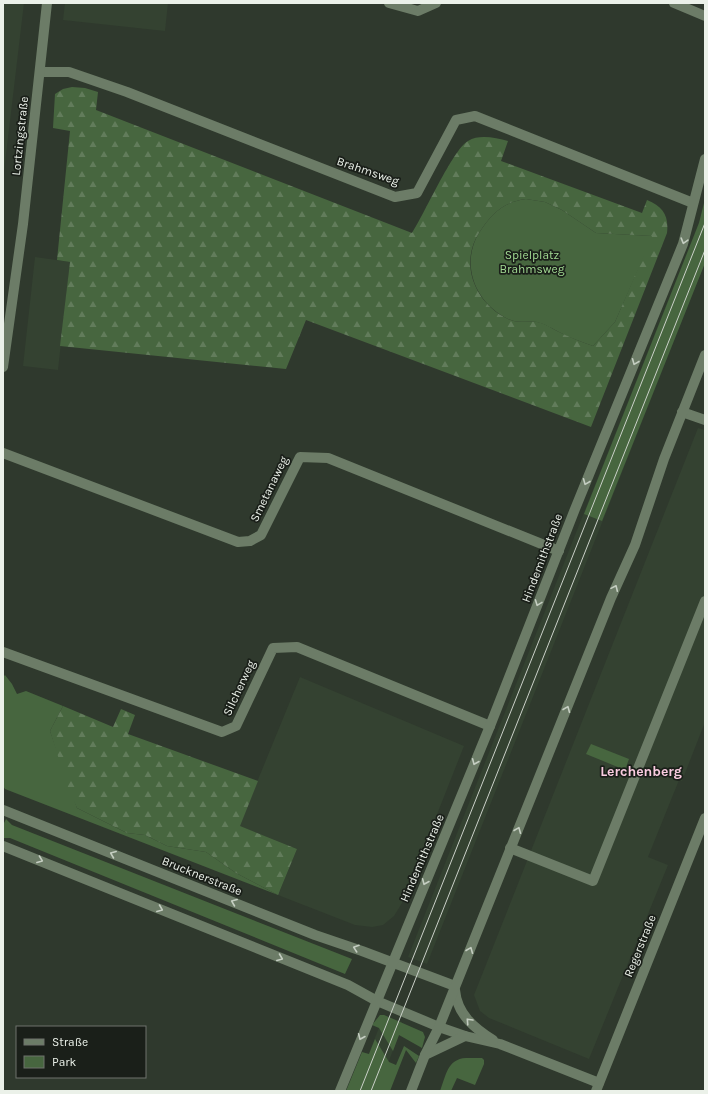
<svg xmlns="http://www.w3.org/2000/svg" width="708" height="1094" viewBox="0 0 708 1094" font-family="Karla,sans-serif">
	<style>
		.built { fill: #344231 }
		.green { fill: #47663f }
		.forest { fill: url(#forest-firs); fill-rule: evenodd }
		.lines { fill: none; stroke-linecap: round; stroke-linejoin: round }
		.minor { stroke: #6c7c67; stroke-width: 10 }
		.tram { stroke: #cbd1c9; stroke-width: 1 }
		.oneway { stroke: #c5cec2 }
		.labels { text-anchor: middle; stroke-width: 3.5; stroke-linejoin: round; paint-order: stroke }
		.street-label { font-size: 12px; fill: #ebf1e9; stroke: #1a1f19 }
		.park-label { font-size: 12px; fill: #a2da93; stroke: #1a1f19 }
		.quarter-label { font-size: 14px; font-weight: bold; fill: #fbcce1; stroke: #1a1f19 }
	</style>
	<defs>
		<pattern id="forest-firs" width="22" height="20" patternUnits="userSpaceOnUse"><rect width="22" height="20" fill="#47663f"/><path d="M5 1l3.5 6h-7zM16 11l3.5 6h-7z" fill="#627c5b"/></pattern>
	</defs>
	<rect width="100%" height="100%" fill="#2f392d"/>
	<g class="built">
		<path d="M 3,3 L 24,3 L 3,180 Z"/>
		<path d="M 65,3 L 168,3 L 165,31 L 63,20 Z"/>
		<path d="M 705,207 L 705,263 L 427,964 L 408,957 Z"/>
		<path d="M 35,257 L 70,262 L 58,370 L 23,366 Z"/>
		<path d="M 698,428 L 705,430 L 705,722 L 682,781 L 679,780 L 648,857 L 668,865 L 589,1059 L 489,1018 L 480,1011 L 474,995 Z"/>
		<path d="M 300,677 L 464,746 L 402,903 L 394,916 L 383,925 L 372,927 L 355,925 L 278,895 L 297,849 L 239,826 Z"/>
		<path d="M 384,1015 L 402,1022 L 399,1035 L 377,1091 L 354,1091 Z"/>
	</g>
	<g class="green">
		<path d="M 526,199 L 545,202 L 562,210 L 596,233 L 653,236 L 615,322 L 593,346 C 582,342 570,338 559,332 C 553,329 545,324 537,322 C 527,320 519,324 508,319 C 475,303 460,264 479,233 C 491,214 503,202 526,199 Z"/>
		<path d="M 705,199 L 705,263 L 602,521 L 584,514 L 699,223 Z"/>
		<path d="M 5,675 L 12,684 L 17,694 L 26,691 L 63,706 L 50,731 L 77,808 L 127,833 L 145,835 L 167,846 L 206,852 L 236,873 L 278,895 L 5,789 L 3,786 L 3,677 Z"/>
		<path d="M 591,744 L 629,759 L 625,770 L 586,754 Z"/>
		<path d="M 6,819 L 12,825 L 352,959 L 345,974 L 10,838 L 3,838 L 3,825 Z"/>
		<path d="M 380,1015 L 384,1015 L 423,1032 L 425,1037 L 422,1048 L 399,1035 L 393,1051 L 379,1028 L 372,1025 Z"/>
		<path d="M 375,1039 L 389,1062 L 396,1065 L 404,1046 L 419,1056 L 416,1063 L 406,1050 L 390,1091 L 346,1091 L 362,1052 L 369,1054 Z"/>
		<path d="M 466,1058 L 482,1058 L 484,1060 L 484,1064 L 475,1085 L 457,1078 L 451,1091 L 440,1091 C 446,1076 447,1059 466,1058 Z"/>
	</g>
	<g class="forest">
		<path d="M 72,87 L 85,88 L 98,92 L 96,110 L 412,233 C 424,215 453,149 468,141 C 480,134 495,138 508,141 L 501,161 L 642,213 L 647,200 C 663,207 669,215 667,233 L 591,427 L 306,320 L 286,369 L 60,346 L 70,262 L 57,260 L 70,131 L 53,128 L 55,94 L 63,89 ZM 526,199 L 545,202 L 562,210 L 596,233 L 652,236 L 615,322 L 593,346 C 581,342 569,337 557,331 C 551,328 544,323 537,322 C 527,320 519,324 508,319 C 475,303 459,264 479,233 C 491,214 503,202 526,199 Z"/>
		<path d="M 63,706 L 113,727 L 121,709 L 135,715 L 128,734 L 258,781 L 240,826 L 297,849 L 278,895 L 236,873 L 206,852 L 167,846 L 145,835 L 127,833 L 77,808 L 68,788 L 50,731 Z"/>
	</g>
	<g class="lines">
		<g class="minor">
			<path d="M 389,3 L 418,11 L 436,3"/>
			<path d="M 674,3 L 705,16"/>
			<path d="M 40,72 L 69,72 L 127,92 L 395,197 L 417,193 L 456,120 L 475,116 L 693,203"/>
			<path d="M 3,367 L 23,224 L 47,3"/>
			<path d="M 682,412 L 705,420"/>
			<path d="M 3,453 L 238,542 L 250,541 L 261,535 L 300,457 L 328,458 L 559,551"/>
			<path d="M 3,652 L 222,732 L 236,726 L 273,648 L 297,647 L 490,726"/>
			<path d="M 3,810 L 315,935 L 362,951 L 455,986"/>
			<path d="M 3,846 L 348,985 L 377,1001 L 439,1027 L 465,1036 L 500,1044 L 599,1083"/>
			<path d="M 510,848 L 593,881 L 705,601"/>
			<path d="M 455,990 C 457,1014 474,1028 493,1040"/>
			<path d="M 425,1055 L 465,1036"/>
			<path d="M 340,1091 L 490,726 L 575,509 L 683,244 L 705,159"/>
			<path d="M 411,1091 L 425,1055 L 439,1027 L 611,598 L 635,545 L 664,459 L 705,355"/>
			<path d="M 596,1091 L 705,818"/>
		</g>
		<g class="tram">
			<path d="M 360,1091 L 705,223"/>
			<path d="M 371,1091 L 705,250"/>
		</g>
	</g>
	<defs><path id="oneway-chevron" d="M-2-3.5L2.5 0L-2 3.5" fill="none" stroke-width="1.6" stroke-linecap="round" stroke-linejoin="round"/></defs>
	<g class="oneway">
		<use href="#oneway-chevron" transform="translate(684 241) rotate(106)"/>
		<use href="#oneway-chevron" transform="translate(635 362) rotate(112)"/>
		<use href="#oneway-chevron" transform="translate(586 482) rotate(112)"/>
		<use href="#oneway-chevron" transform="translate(615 588) rotate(-66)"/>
		<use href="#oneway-chevron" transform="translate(538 603) rotate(111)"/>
		<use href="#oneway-chevron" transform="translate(567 709) rotate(-68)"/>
		<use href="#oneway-chevron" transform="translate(475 762) rotate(113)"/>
		<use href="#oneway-chevron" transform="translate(518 830) rotate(-68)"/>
		<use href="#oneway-chevron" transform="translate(113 854) rotate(-158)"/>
		<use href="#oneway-chevron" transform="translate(40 860) rotate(21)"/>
		<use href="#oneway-chevron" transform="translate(425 882) rotate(113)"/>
		<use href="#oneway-chevron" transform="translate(234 902) rotate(-158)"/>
		<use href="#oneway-chevron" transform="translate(160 909) rotate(22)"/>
		<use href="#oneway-chevron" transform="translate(356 948) rotate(-161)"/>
		<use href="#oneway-chevron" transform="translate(470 950) rotate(-68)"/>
		<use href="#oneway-chevron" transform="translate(280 958) rotate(22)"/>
		<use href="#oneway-chevron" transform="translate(469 1021) rotate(-133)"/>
		<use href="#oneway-chevron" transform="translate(361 1037) rotate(113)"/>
	</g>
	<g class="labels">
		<g class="street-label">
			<text transform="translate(20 136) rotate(-84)" y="4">Lortzingstraße</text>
			<text transform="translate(368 171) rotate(19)" y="4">Brahmsweg</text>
			<text transform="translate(269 489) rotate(-64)" y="4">Smetanaweg</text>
			<text transform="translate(542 558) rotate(-69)" y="4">Hindemithstraße</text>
			<text transform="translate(239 688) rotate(-65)" y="4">Silcherweg</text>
			<text transform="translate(422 858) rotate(-67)" y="4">Hindemithstraße</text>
			<text transform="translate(202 876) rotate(22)" y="4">Brucknerstraße</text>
			<text transform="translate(640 946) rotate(-68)" y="4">Regerstraße</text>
		</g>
		<g class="park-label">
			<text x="532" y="259">Spielplatz<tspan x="532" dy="14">Brahmsweg</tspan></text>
		</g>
		<g class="quarter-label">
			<text x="641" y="776">Lerchenberg</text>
		</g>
	</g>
	<rect width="708" height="1094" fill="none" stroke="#ebf1e9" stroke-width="8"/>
	<rect x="16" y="1026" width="130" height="52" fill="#1a1f19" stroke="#6e736c"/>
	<rect x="24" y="1039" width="20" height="6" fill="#6c7c67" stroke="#6e736c"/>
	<text x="52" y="1046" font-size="12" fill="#ebf1e9">Straße</text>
	<rect x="24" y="1056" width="20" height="12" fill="#47663f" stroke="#6e736c"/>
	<text x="52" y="1066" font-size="12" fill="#ebf1e9">Park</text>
</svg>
